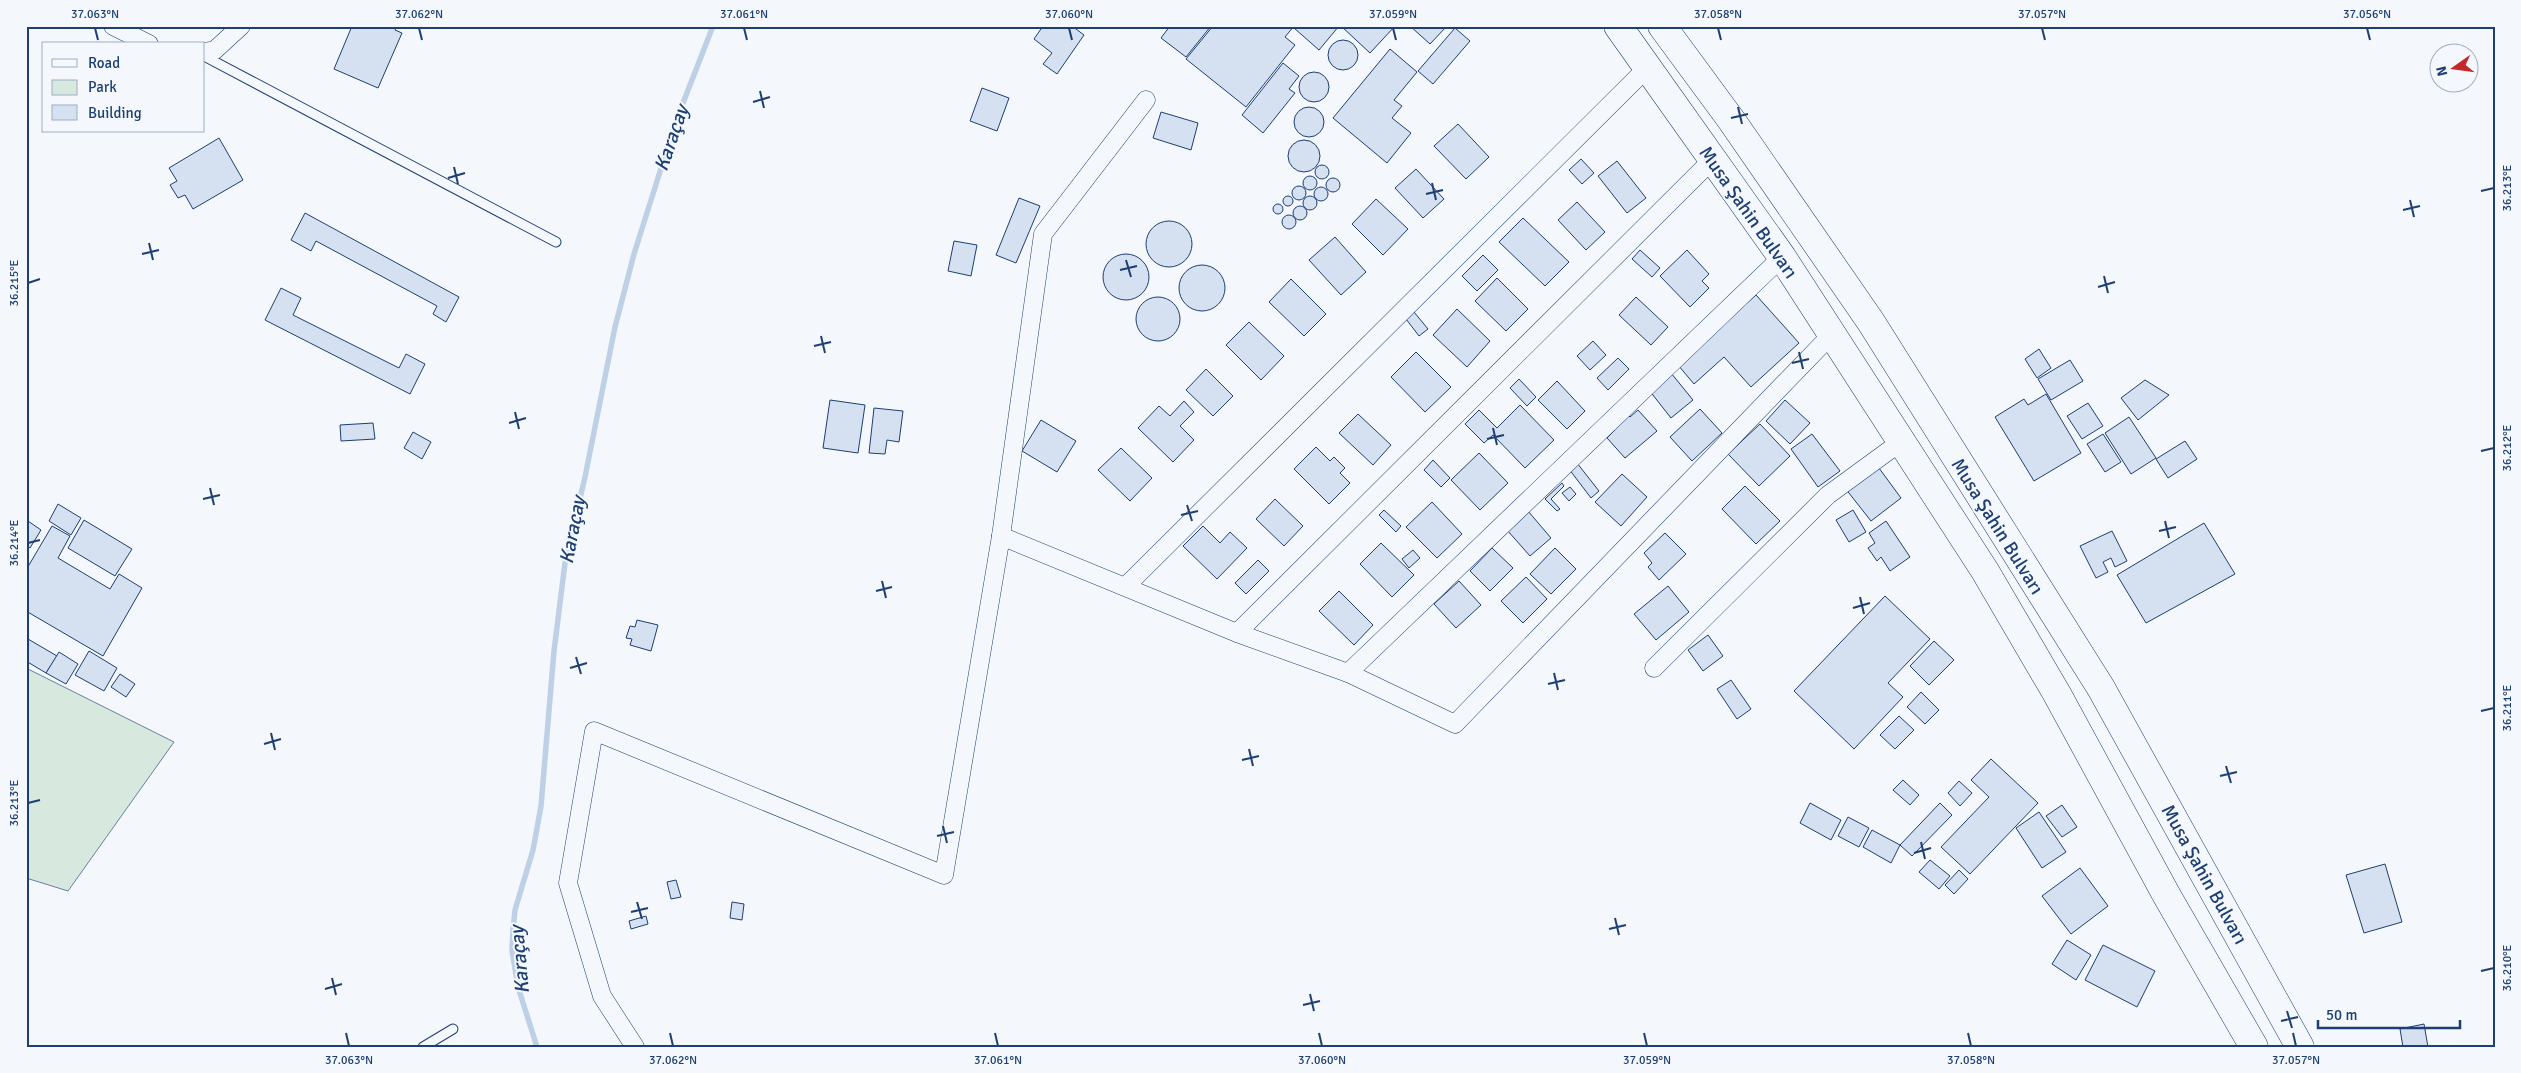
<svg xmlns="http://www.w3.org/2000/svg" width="2521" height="1073" viewBox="0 0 2521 1073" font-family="Signika,sans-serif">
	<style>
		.green { fill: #d7e8df; stroke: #687fa3 }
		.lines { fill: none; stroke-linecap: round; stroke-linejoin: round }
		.stream { stroke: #bed0e5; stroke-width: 5.5 }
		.building { fill: #d5e0f0; stroke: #1d3f73 }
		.service-casing { stroke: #1d3f73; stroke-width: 11 }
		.minor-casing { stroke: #1d3f73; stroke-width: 19 }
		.trunk-casing { stroke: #1d3f73; stroke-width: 29 }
		.service { stroke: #f4f7fb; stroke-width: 9 }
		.minor { stroke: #f4f7fb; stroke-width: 18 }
		.trunk { stroke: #f4f7fb; stroke-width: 28 }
		.ticks { fill: none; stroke: #1d3f73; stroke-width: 2 }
		.labels { text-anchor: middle; stroke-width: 4; stroke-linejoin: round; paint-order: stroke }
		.street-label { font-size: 19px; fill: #1d3f73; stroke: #f4f7fb }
		.water-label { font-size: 20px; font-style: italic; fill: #1d3f73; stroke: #f4f7fb }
		.neatline { fill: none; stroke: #1d3f73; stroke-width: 2 }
		.ticks-label { font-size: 12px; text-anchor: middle; fill: #1d3f73 }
	</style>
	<rect width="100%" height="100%" fill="#f4f7fb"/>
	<path class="green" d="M 26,668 L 174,742 L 68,891 L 26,878 Z"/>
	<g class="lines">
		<path class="stream" d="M 537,1047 L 518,987 L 512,950 L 513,930 L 515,910 L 533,850 L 541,806 L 554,651 L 565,563 L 585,477 L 615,327 L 634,254 L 676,121 L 713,26"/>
	</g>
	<g class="building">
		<path d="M 352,26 L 397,26 L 395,30 L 402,33 L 378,88 L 334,69 Z"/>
		<path d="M 1043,26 L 1072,26 L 1084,35 L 1057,74 L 1043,64 L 1052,53 L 1034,39 Z"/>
		<path d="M 1170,26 L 1211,26 L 1186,57 L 1161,38 Z"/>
		<path d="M 1213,26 L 1294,26 L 1285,37 L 1295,45 L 1246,107 L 1186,59 Z"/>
		<path d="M 1296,26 L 1339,26 L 1319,50 L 1294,28 Z"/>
		<path d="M 1341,26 L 1395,26 L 1370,53 Z"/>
		<path d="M 1410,26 L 1447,26 L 1430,44 Z"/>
		<path d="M 1455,28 L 1470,41 L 1433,84 L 1418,71 Z"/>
		<circle cx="1343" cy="55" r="15"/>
		<path d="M 1390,49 L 1417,72 L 1394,100 L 1402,106 L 1392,118 L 1411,133 L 1387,163 L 1333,118 Z"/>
		<path d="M 1283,63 L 1299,76 L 1289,89 L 1295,93 L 1263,133 L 1242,115 Z"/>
		<circle cx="1314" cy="87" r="15"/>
		<path d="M 982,88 L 1009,98 L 997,131 L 970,121 Z"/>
		<circle cx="1309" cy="122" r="15"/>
		<path d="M 1161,112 L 1198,123 L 1191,150 L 1153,138 Z"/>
		<path d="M 1458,124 L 1489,157 L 1466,179 L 1434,146 Z"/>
		<path d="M 219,138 L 243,180 L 193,209 L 185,195 L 178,198 L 170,185 L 177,181 L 169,168 Z"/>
		<circle cx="1304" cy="156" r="16"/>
		<path d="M 1581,159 L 1594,173 L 1582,184 L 1569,170 Z"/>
		<path d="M 1617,161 L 1646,198 L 1627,213 L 1598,176 Z"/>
		<circle cx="1322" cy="172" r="7"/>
		<path d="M 1416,169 L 1444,199 L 1423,218 L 1395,188 Z"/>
		<circle cx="1310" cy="183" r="7"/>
		<circle cx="1333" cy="185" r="7"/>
		<circle cx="1299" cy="193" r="7"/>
		<circle cx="1321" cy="194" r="7"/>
		<circle cx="1288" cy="201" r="5"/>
		<circle cx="1310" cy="203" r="7"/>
		<path d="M 1019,198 L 1040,206 L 1016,263 L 996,255 Z"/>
		<path d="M 1376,199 L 1408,229 L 1383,255 L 1352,224 Z"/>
		<path d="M 1577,202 L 1605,232 L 1586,250 L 1558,220 Z"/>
		<circle cx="1278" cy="209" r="5"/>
		<circle cx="1300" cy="213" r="7"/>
		<path d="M 305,213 L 459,297 L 446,322 L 433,314 L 437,306 L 316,241 L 311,251 L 291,240 Z"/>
		<circle cx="1289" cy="222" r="7"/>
		<path d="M 1523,218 L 1569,262 L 1545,286 L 1499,242 Z"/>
		<circle cx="1169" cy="244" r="23"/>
		<path d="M 1335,237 L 1366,272 L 1341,295 L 1309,260 Z"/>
		<path d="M 954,241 L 977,245 L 971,276 L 948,271 Z"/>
		<path d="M 1640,250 L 1660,268 L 1652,277 L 1632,259 Z"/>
		<path d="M 1687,250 L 1709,274 L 1702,281 L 1709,288 L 1690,307 L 1660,276 Z"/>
		<circle cx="1126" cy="277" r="23"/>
		<path d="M 1483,255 L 1498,270 L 1477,291 L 1462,276 Z"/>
		<circle cx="1202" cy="288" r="23"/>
		<path d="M 1497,278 L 1528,309 L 1506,331 L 1475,301 Z"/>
		<path d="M 1291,279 L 1326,314 L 1304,336 L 1269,302 Z"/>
		<path d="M 281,288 L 301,298 L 293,315 L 399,368 L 406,354 L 425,364 L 410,394 L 265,320 Z"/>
		<path d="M 1756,295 L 1799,343 L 1751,387 L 1724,357 L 1694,384 L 1678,365 Z"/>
		<circle cx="1158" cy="319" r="22"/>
		<path d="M 1636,297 L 1668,327 L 1651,345 L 1619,315 Z"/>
		<path d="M 1457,309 L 1490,341 L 1467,367 L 1433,335 Z"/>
		<path d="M 1414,312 L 1428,329 L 1419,336 L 1406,319 Z"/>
		<path d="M 1249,322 L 1284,356 L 1261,380 L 1226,345 Z"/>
		<path d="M 1593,341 L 1606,355 L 1590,370 L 1577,356 Z"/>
		<path d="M 2039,349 L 2051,368 L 2037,378 L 2025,359 Z"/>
		<path d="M 1416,352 L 1451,387 L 1425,412 L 1391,377 Z"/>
		<path d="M 1618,358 L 1629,369 L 1608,390 L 1597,378 Z"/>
		<path d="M 2070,360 L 2083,381 L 2051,400 L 2038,379 Z"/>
		<path d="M 1206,369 L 1233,396 L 1213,416 L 1186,390 Z"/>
		<path d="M 1671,373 L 1693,400 L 1671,418 L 1649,390 Z"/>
		<path d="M 1519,379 L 1536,397 L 1527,406 L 1510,388 Z"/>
		<path d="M 2145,380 L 2169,395 L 2138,420 L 2121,398 Z"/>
		<path d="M 1557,381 L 1585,411 L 1567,429 L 1538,400 Z"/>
		<path d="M 2046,394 L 2081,453 L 2034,481 L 1995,417 L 2024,399 L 2028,405 Z"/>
		<path d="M 830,400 L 865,405 L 858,453 L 823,448 Z"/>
		<path d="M 1785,400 L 1810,423 L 1790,444 L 1766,421 Z"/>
		<path d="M 1184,401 L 1194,412 L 1180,426 L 1194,440 L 1173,462 L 1138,428 L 1159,406 L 1170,416 Z"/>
		<path d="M 2088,403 L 2103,426 L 2082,439 L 2067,416 Z"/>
		<path d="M 1520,405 L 1554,440 L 1525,468 L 1493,435 L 1484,443 L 1465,424 L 1479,410 L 1497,428 Z"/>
		<path d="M 874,408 L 903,411 L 899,442 L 887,440 L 885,454 L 869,453 Z"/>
		<path d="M 1700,409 L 1722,433 L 1692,461 L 1670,437 Z"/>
		<path d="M 1638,410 L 1657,431 L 1625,458 L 1607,438 L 1615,430 L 1610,425 L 1625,412 L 1630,417 Z"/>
		<path d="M 1358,414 L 1391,445 L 1373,465 L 1339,433 Z"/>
		<path d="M 2129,417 L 2156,458 L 2131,474 L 2105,433 Z"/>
		<path d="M 1041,420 L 1076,441 L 1057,472 L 1022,451 Z"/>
		<path d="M 373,423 L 375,439 L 341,441 L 340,425 Z"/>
		<path d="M 1760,424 L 1790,456 L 1759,486 L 1728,454 Z"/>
		<path d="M 413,432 L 431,442 L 422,459 L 404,448 Z"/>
		<path d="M 1812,434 L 1840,471 L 1818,487 L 1791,449 Z"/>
		<path d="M 2103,434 L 2121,462 L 2105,472 L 2087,444 Z"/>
		<path d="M 2185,441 L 2197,459 L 2168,478 L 2156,459 Z"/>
		<path d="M 1316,447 L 1330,461 L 1334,457 L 1345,468 L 1340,473 L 1350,483 L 1329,504 L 1294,469 Z"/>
		<path d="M 1121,448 L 1152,478 L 1130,501 L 1098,470 Z"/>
		<path d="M 1479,453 L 1508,483 L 1480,510 L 1451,480 Z"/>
		<path d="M 1433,460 L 1450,478 L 1441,487 L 1424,470 Z"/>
		<path d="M 1577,463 L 1599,491 L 1591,498 L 1569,469 Z"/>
		<path d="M 1876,464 L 1901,498 L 1871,521 L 1845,488 Z"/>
		<path d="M 1622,474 L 1647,497 L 1621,526 L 1595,502 Z"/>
		<path d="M 1562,483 L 1564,486 L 1551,499 L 1560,509 L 1557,511 L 1545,499 Z"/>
		<path d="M 1745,486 L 1780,521 L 1756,544 L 1722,509 Z"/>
		<path d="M 1570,487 L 1576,494 L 1569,501 L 1562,493 Z"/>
		<path d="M 1275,499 L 1303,526 L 1284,546 L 1256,519 Z"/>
		<path d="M 1432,502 L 1462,534 L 1437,558 L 1406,527 Z"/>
		<path d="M 58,504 L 81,518 L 71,535 L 49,521 Z"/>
		<path d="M 1384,510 L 1401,526 L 1396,532 L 1379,515 Z"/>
		<path d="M 1853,510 L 1866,532 L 1849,542 L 1836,520 Z"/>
		<path d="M 1528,511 L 1551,538 L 1530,556 L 1507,530 Z"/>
		<path d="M 84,520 L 132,549 L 115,576 L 68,548 Z"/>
		<path d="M 28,521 L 41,530 L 30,548 L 26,545 Z"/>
		<path d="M 1886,521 L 1910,557 L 1890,571 L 1881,557 L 1877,561 L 1868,548 L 1875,543 L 1869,533 Z"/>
		<path d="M 2204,523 L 2235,574 L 2146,623 L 2117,575 Z"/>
		<path d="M 52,526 L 70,536 L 58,558 L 110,589 L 119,574 L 142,588 L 103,656 L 26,611 L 26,570 Z"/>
		<path d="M 1203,526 L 1220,543 L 1230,532 L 1247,548 L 1217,579 L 1183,546 Z"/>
		<path d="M 2112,531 L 2127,561 L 2115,567 L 2111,558 L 2103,562 L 2108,572 L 2096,578 L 2080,546 Z"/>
		<path d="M 1665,533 L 1686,554 L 1659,580 L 1648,567 L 1652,563 L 1644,553 Z"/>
		<path d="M 1381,543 L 1414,575 L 1392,597 L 1360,564 Z"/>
		<path d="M 1492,548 L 1513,568 L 1490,591 L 1470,571 Z"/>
		<path d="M 1555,548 L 1576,569 L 1551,594 L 1530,574 Z"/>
		<path d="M 1413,550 L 1420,558 L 1409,568 L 1402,559 Z"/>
		<path d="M 1258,560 L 1269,571 L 1246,594 L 1235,583 Z"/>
		<path d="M 1526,577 L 1547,599 L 1523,623 L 1501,601 Z"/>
		<path d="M 1459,581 L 1481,605 L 1456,628 L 1434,604 Z"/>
		<path d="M 1668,586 L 1689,612 L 1656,640 L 1634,614 Z"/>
		<path d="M 1339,591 L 1373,625 L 1354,645 L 1319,611 Z"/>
		<path d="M 1885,596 L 1930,639 L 1888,683 L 1903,697 L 1854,749 L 1794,691 Z"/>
		<path d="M 637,620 L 658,625 L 651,651 L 630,645 L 632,639 L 626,638 L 630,626 L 635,627 Z"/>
		<path d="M 1708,635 L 1723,656 L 1703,671 L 1688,650 Z"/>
		<path d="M 28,639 L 57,656 L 46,673 L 26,661 Z"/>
		<path d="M 1934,641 L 1954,660 L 1929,685 L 1910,666 Z"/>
		<path d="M 89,651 L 117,668 L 104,691 L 75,675 Z"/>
		<path d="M 59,652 L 78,664 L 66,684 L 46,673 Z"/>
		<path d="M 120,674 L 135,684 L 126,697 L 111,687 Z"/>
		<path d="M 1731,680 L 1751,709 L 1737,719 L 1717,689 Z"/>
		<path d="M 1921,692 L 1939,710 L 1925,724 L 1907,707 Z"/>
		<path d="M 1899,716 L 1914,730 L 1895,749 L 1880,735 Z"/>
		<path d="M 1991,759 L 2038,803 L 1970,874 L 1941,847 L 1989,797 L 1971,780 Z"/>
		<path d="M 1903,780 L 1919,795 L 1910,805 L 1893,790 Z"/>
		<path d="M 1959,781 L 1972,793 L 1960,806 L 1948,793 Z"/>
		<path d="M 1810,803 L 1841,820 L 1831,840 L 1800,823 Z"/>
		<path d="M 1940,803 L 1952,815 L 1912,856 L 1900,845 Z"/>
		<path d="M 2062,805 L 2077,827 L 2062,837 L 2046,816 Z"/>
		<path d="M 2039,812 L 2066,852 L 2042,868 L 2016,828 Z"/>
		<path d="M 1848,817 L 1869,828 L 1859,847 L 1838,836 Z"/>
		<path d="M 1872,830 L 1900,845 L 1891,863 L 1863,847 Z"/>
		<path d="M 1930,860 L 1950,876 L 1939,889 L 1919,872 Z"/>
		<path d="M 2385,864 L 2402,922 L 2364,933 L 2346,875 Z"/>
		<path d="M 2080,868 L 2108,906 L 2071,934 L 2042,896 Z"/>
		<path d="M 1959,870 L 1968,879 L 1954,894 L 1945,885 Z"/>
		<path d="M 676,880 L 681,897 L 671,899 L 667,882 Z"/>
		<path d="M 732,902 L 744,904 L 742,920 L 730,918 Z"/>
		<path d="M 646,916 L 648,924 L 631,929 L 629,921 Z"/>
		<path d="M 2067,940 L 2091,955 L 2076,980 L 2052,964 Z"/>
		<path d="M 2103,945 L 2155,971 L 2137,1007 L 2085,980 Z"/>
		<path d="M 2424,1024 L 2428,1047 L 2403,1047 L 2400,1029 Z"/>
	</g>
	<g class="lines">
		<g class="service-casing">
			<g id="service">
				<path d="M 204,56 L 556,242"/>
				<path d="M 423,1047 L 453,1029"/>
			</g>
		</g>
		<g class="minor-casing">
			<g id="minor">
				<path d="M 113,26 L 149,44"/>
				<path d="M 204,52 L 215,50 L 241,26"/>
				<path d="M 1001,536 L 1237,633 L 1348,673 L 1455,724 L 1832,334"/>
				<path d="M 1126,586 L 1648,67"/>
				<path d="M 1237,633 L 1713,159"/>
				<path d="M 1654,668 L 1828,495 L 1902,441"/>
				<path d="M 1348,673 L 1782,257"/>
				<path d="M 635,1047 L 602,996 L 568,883 L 594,731 L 944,875 L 1001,536 L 1043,234 L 1146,100"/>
			</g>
		</g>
		<g class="trunk-casing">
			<g id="trunk">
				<path d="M 1618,26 L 1782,257 L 1985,571 L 2057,694 L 2167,896 L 2254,1047"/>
				<path d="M 1662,26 L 1732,121 L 1871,322 L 2101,688 L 2300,1047"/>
			</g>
		</g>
		<use href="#service" class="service"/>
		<use href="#minor" class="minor"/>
		<use href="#trunk" class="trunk"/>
	</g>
	<path class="ticks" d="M 95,28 L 98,40M 419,28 L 422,40M 744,28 L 747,40M 1069,28 L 1072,40M 1393,28 L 1396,40M 1718,28 L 1721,40M 2042,28 L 2045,40M 2367,28 L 2370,40M 760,91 L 764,108M 753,102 L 770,97M 1738,107 L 1742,124M 1731,118 L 1748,114M 454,167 L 458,184M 448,178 L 465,173M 1432,183 L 1436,200M 2481,191 L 2494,188M 1426,194 L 1443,190M 2410,200 L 2414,217M 2403,210 L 2420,206M 149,243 L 153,260M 142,254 L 159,250M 1126,260 L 1131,277M 1120,270 L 1137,266M 2104,276 L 2108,293M 28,283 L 40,279M 2098,287 L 2115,282M 821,336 L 825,353M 814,346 L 831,342M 1799,352 L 1803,369M 1792,363 L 1809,359M 515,412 L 519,429M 509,423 L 526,418M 1493,428 L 1497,445M 1487,439 L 1504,435M 2481,451 L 2494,448M 210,488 L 214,505M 203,499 L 220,495M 1187,505 L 1192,521M 1181,515 L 1198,511M 2165,521 L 2169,538M 2159,531 L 2176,527M 28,543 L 40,540M 882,581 L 886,598M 876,591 L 892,587M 1860,597 L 1864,614M 1853,608 L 1870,603M 576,657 L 581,674M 570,668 L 587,663M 1554,673 L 1558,690M 1548,684 L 1565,680M 2481,711 L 2494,708M 271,733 L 275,750M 264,744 L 281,739M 1249,749 L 1253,766M 1242,760 L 1259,756M 2226,766 L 2231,783M 2220,776 L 2237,772M 28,803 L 40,800M 943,826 L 947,843M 937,836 L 954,832M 1921,842 L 1925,859M 1914,853 L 1931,848M 637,902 L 642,919M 631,912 L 648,908M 1615,918 L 1619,935M 1609,929 L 1626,925M 2481,971 L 2494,968M 332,978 L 336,995M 325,989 L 342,984M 1310,994 L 1314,1011M 1303,1005 L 1320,1001M 2287,1011 L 2292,1028M 2281,1021 L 2298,1017M 346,1033 L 349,1046M 670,1033 L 673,1046M 995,1033 L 998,1046M 1319,1033 L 1322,1046M 1644,1033 L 1647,1046M 1968,1033 L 1971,1046M 2293,1033 L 2296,1046"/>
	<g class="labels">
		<g class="street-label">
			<text transform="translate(1749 212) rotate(55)" y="7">Musa Şahin Bulvarı</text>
			<text transform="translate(1998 526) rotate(58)" y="7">Musa Şahin Bulvarı</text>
			<text transform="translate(2205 874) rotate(61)" y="7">Musa Şahin Bulvarı</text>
		</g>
		<g class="water-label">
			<text transform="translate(671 138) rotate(-71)" y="7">Karaçay</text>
			<text transform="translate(572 530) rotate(-79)" y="7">Karaçay</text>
			<text transform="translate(519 960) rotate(-95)" y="7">Karaçay</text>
		</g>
	</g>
	<rect width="2521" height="1073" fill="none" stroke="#f4f7fb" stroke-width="55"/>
	<rect x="42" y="42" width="162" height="90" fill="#f4f7fb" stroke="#9eadc5"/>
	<rect x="52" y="59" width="25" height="8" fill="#f4f7fb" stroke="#9eadc5"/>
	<text x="88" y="68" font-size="15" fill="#1d3f73">Road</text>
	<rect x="52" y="80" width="25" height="15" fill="#d7e8df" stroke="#9eadc5"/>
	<text x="88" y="92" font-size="15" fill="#1d3f73">Park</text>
	<rect x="52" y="105" width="25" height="15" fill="#d5e0f0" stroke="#9eadc5"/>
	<text x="88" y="118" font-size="15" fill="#1d3f73">Building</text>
	<g transform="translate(2454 68) rotate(256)"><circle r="24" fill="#f4f7fb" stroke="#9eadc5"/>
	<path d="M0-4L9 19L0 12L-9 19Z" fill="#c62828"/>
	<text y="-8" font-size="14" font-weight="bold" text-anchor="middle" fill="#1d3f73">N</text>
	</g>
	<path d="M2318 1020v8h142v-8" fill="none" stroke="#1d3f73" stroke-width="2.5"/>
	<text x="2326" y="1020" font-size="15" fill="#1d3f73" stroke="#f4f7fb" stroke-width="4" paint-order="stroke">50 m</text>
	<rect x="28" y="28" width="2466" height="1018" class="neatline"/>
	<g class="ticks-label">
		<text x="95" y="18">37.063°N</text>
		<text x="419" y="18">37.062°N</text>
		<text x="744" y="18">37.061°N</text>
		<text x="1069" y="18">37.060°N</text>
		<text x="1393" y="18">37.059°N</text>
		<text x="1718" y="18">37.058°N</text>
		<text x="2042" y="18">37.057°N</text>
		<text x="2367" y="18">37.056°N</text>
		<text transform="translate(2507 188) rotate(-90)" y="4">36.213°E</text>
		<text transform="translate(14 283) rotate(-90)" y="4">36.215°E</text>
		<text transform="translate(2507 448) rotate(-90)" y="4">36.212°E</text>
		<text transform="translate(14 543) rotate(-90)" y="4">36.214°E</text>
		<text transform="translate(2507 708) rotate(-90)" y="4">36.211°E</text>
		<text transform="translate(14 803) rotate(-90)" y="4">36.213°E</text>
		<text transform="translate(2507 968) rotate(-90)" y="4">36.210°E</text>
		<text x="349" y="1064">37.063°N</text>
		<text x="673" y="1064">37.062°N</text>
		<text x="998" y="1064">37.061°N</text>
		<text x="1322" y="1064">37.060°N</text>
		<text x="1647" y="1064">37.059°N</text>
		<text x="1971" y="1064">37.058°N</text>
		<text x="2296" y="1064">37.057°N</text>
	</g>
</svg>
